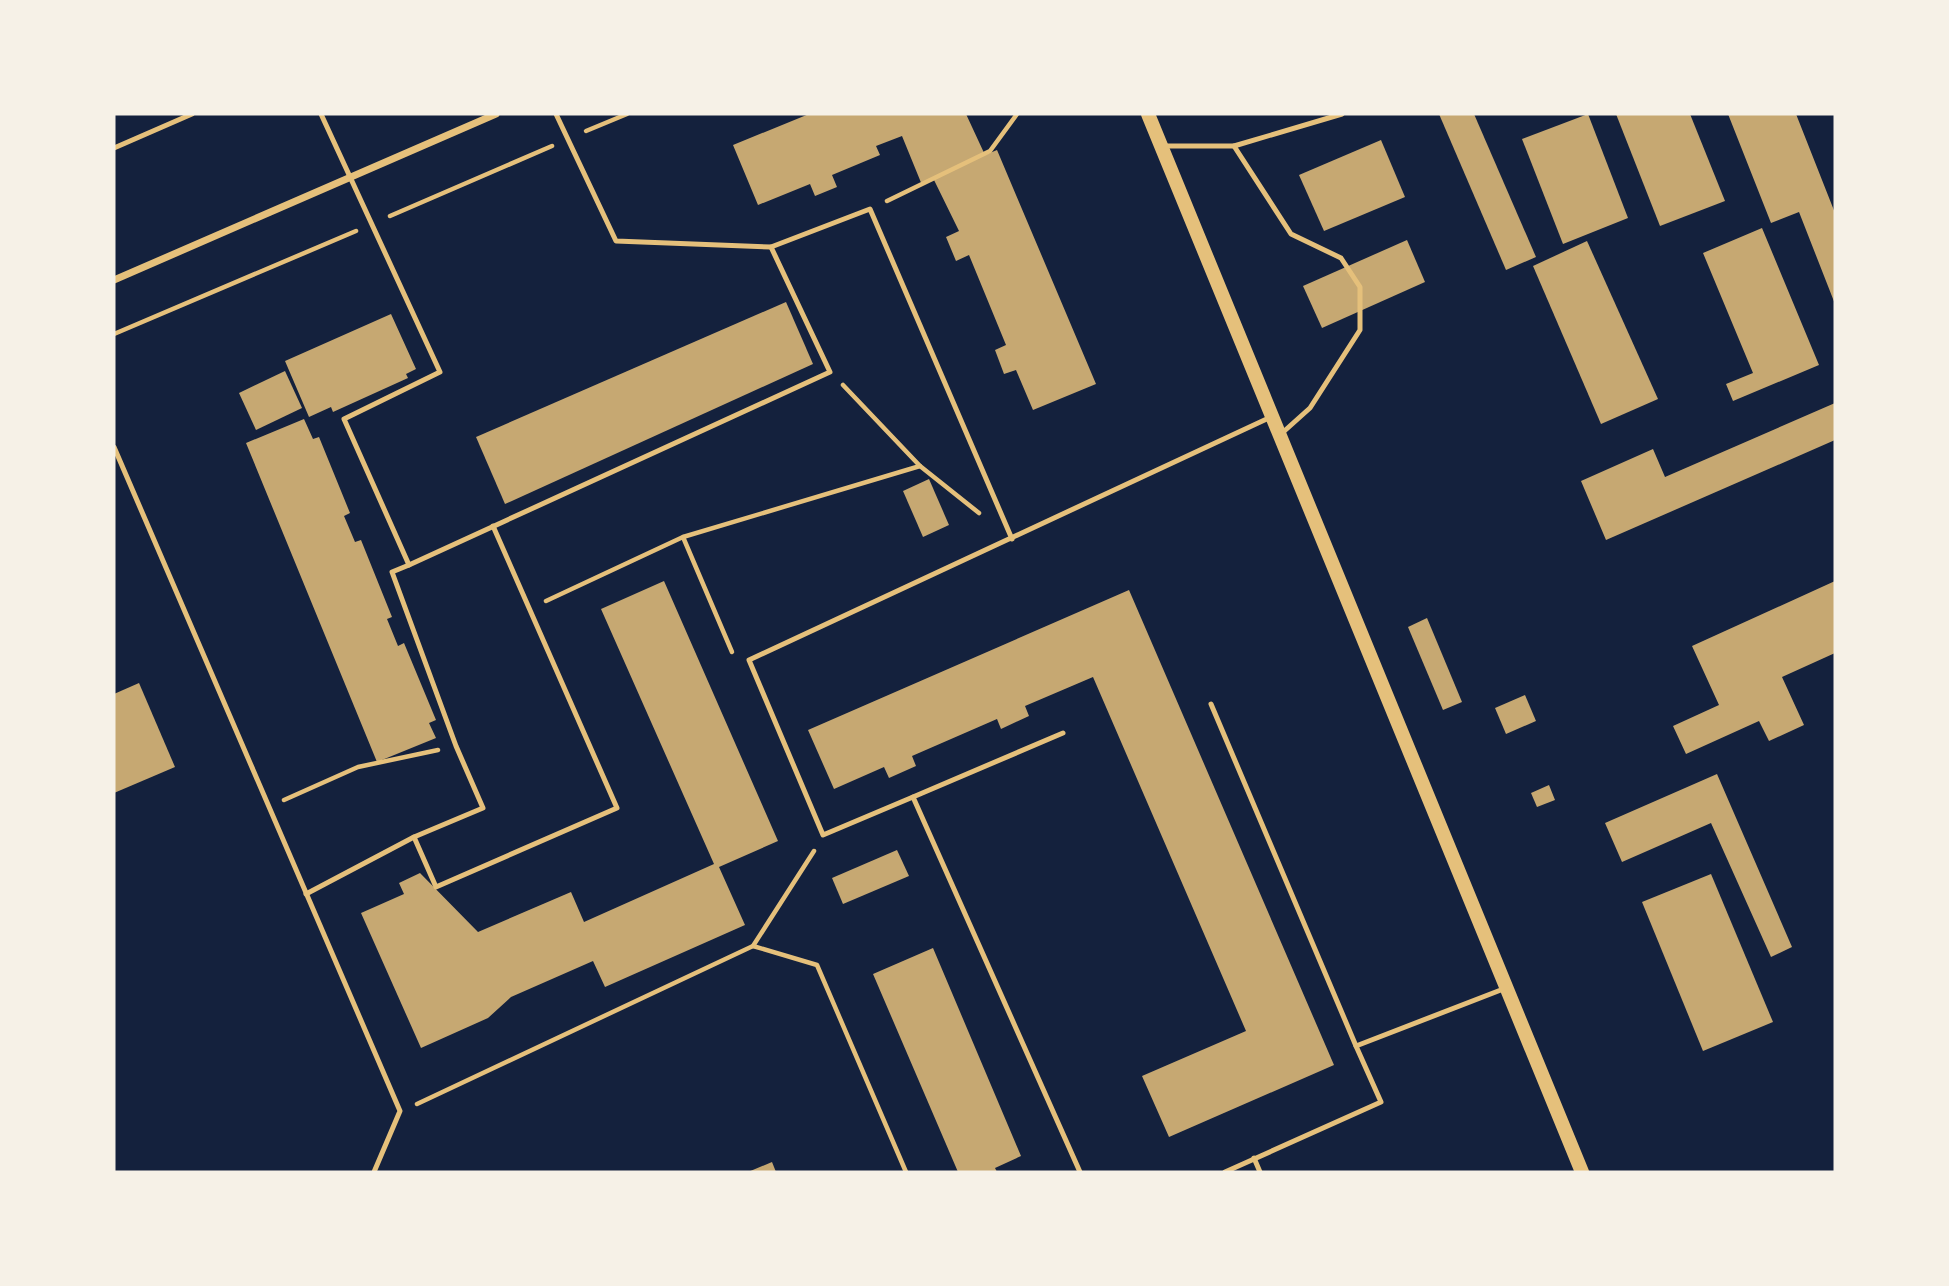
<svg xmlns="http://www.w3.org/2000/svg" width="1949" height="1286" viewBox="0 0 1949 1286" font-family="Ubuntu,sans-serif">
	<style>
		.building { fill: #c6a872 }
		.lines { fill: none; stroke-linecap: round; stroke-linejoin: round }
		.path { stroke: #e5c07b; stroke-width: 4.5 }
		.service { stroke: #e5c07b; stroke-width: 5 }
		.minor { stroke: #e5c07b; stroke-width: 7 }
		.secondary { stroke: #e5c07b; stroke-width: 14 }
	</style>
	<rect width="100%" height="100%" fill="#14213d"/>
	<g class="building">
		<path d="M 809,114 L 966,114 L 985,155 L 997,150 L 1096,384 L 1033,410 L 1016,370 L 1004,374 L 995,350 L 1006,345 L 969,255 L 956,261 L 946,237 L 959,231 L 934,180 L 922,185 L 902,136 L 876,146 L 880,155 L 832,175 L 837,187 L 815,196 L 810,184 L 758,205 L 733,145 Z"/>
		<path d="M 1439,114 L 1474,114 L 1536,257 L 1506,270 Z"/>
		<path d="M 1588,114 L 1628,218 L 1563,244 L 1522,139 Z"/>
		<path d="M 1616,114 L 1690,114 L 1725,201 L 1660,226 Z"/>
		<path d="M 1728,114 L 1796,114 L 1835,213 L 1835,304 L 1799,212 L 1771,223 Z"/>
		<path d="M 1381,140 L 1405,197 L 1324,231 L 1299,175 Z"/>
		<path d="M 1762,228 L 1819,365 L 1733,401 L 1726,384 L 1753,373 L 1703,253 Z"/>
		<path d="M 1407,240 L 1425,282 L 1322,328 L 1303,286 Z"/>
		<path d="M 1587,241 L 1658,399 L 1601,424 L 1533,266 Z"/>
		<path d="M 786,302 L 813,364 L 505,504 L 476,437 Z"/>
		<path d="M 391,314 L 416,369 L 406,374 L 408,378 L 333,412 L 331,407 L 309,417 L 285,361 Z"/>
		<path d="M 285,371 L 302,408 L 256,430 L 239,393 Z"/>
		<path d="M 1835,403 L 1835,440 L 1606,540 L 1581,481 L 1653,449 L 1665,477 Z"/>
		<path d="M 304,419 L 313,439 L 319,437 L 350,513 L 344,516 L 355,542 L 361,540 L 392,617 L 387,619 L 398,646 L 404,643 L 436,720 L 429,723 L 436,738 L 377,762 L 246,443 Z"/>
		<path d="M 929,479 L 949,525 L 923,537 L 903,491 Z"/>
		<path d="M 664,581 L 778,841 L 719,867 L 745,925 L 605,987 L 593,961 L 511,997 L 488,1018 L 421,1048 L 361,913 L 404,894 L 399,883 L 420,873 L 478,932 L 571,892 L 584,922 L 714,864 L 601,609 Z"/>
		<path d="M 1835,581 L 1835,653 L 1782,677 L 1804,725 L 1769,741 L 1759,721 L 1686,754 L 1673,726 L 1719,705 L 1692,646 Z"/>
		<path d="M 1129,590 L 1334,1065 L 1169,1137 L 1142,1076 L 1246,1031 L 1093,677 L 1025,706 L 1029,716 L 1001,729 L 997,719 L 912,756 L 916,766 L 889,778 L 884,767 L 834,789 L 808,730 Z"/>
		<path d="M 1427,618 L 1462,702 L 1443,710 L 1408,627 Z"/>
		<path d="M 139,683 L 175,767 L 114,793 L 114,694 Z"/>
		<path d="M 1525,695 L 1536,721 L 1506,734 L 1495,708 Z"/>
		<path d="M 1717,774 L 1792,947 L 1771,957 L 1711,823 L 1622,862 L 1605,823 Z"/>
		<path d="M 1549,785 L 1555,800 L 1537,807 L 1531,793 Z"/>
		<path d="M 897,850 L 909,876 L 843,904 L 832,878 Z"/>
		<path d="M 1711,874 L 1773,1022 L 1703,1051 L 1642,902 Z"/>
		<path d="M 933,948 L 1021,1156 L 995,1168 L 997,1172 L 958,1172 L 873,974 Z"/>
		<path d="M 772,1162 L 776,1172 L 748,1172 Z"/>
	</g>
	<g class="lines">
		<g class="path">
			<path d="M 586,131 L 627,114"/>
			<path d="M 887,201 L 990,151 L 1017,114"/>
			<path d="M 390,216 L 552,146"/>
			<path d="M 114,334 L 356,231"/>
			<path d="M 843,385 L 920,466 L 979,513"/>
			<path d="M 683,537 L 732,652"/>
			<path d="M 546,601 L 683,537 L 920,466"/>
			<path d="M 284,800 L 358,767 L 438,750"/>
			<path d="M 753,946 L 817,965 L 906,1172"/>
			<path d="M 417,1104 L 753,946 L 814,851"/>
		</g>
		<g class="service">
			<path d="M 321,114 L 440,372 L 344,419 L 409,565 L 830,372 L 771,247"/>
			<path d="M 556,114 L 616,241 L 771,247 L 870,209 L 1012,539"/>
			<path d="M 1162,146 L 1234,146 L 1291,234 L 1341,258 L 1360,287 L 1360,330 L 1310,408 L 1281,434"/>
			<path d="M 1234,146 L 1342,114"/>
			<path d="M 114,148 L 192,114"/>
			<path d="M 114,447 L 400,1111 L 374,1172"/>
			<path d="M 409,565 L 392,572 L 456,746 L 483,808 L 414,837"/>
			<path d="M 1211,704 L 1356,1046"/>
			<path d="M 1063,733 L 913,797 L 1080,1172"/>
			<path d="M 913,797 L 823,835 L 749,660 L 1271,417"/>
			<path d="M 306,894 L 414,837 L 436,887 L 617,808 L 493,526"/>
			<path d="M 1254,1158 L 1260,1172"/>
			<path d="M 1225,1172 L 1381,1102 L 1356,1046 L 1506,988"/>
		</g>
		<path class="minor" d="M 114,280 L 496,114"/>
		<path class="secondary" d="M 1148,114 L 1582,1172"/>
	</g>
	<rect width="1949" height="1286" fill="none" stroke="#f6f1e7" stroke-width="231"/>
</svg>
